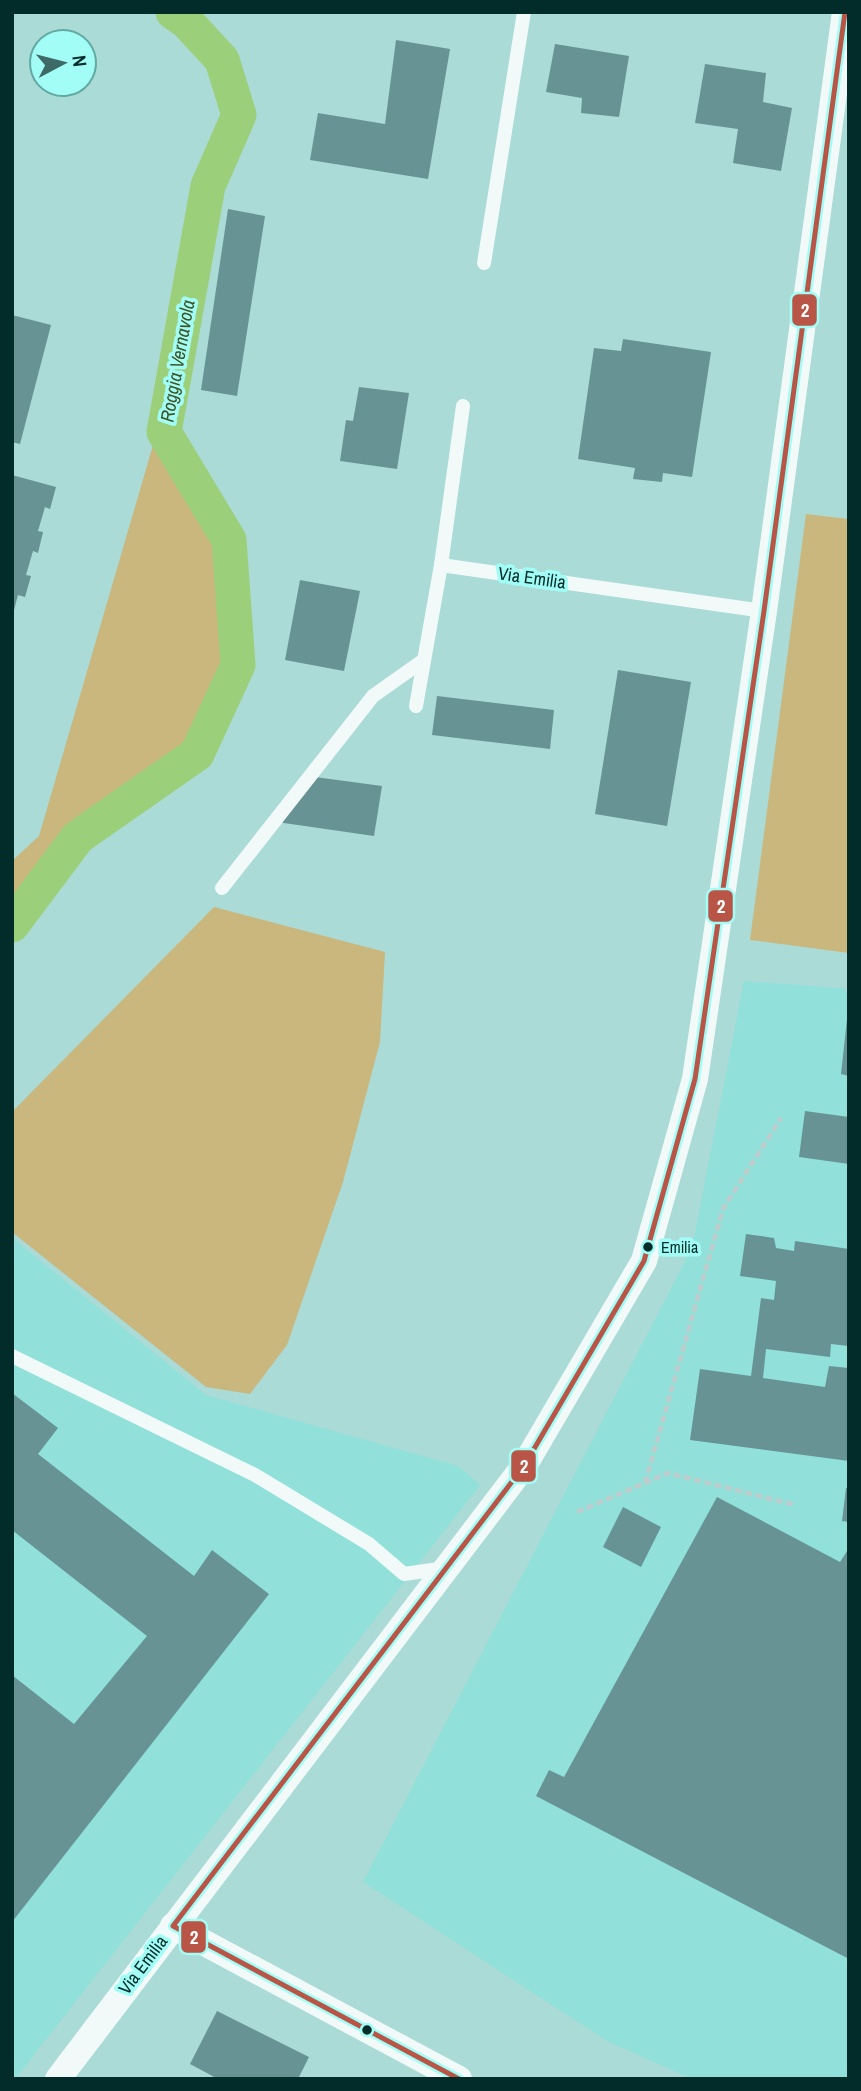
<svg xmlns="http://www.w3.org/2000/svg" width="861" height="2091" viewBox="0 0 861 2091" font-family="'Archivo Narrow',sans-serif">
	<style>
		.built { fill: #91e0da }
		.green { fill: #cab77e }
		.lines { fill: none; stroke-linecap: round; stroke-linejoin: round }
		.canal { stroke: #9ccf79; stroke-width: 35 }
		.building { fill: #689394 }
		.path { stroke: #becdcc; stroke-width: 4.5; stroke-dasharray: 7 3.5; stroke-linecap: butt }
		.lane { stroke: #f2faf9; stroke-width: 14 }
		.street { stroke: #f2faf9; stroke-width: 26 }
		.bus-1-casing { stroke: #a2fdf6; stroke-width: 10 }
		.bus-1 { stroke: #b85546; stroke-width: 5 }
		.bus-dot { fill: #022c29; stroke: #a2fdf6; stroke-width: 2.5 }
		.labels { text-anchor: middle; stroke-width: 7; stroke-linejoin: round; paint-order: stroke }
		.bus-label { font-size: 16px; fill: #022c29; stroke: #a2fdf6; text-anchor: start }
		.street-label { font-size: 18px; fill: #022c29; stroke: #a2fdf6 }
		.water-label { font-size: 19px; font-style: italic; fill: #3e5323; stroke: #a2fdf6 }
		.line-badge { stroke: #a2fdf6; stroke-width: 2.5 }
		.badge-label { font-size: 19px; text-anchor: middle; font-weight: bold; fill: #fff }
	</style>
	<rect width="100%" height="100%" fill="#aadbd7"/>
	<g class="built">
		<path d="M 744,981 L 849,989 L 849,2079 L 692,2079 L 607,2041 L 363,1882 L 692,1248 Z"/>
		<path d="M 12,1238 L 206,1395 L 458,1466 L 480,1485 L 15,2079 L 12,2079 Z"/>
	</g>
	<g class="green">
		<path d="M 153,445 L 216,542 L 227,666 L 190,755 L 74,833 L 12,914 L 12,861 L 39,836 Z"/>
		<path d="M 806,514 L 849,519 L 849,953 L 750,940 Z"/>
		<path d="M 214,907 L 385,952 L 380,1042 L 343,1182 L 287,1345 L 250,1394 L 206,1387 L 12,1232 L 12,1112 Z"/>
	</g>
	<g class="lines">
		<path class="canal" d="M 12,925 L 78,837 L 197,754 L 238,665 L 229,540 L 164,432 L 208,186 L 239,115 L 222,60 L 186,21 L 173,12"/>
	</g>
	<g class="building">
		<path d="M 396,40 L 450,49 L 428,179 L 310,160 L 318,113 L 385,124 Z"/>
		<path d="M 555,44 L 629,56 L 619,117 L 581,113 L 582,98 L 546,92 Z"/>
		<path d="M 705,64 L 766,73 L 763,102 L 792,108 L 781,171 L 733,163 L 738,129 L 695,123 Z"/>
		<path d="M 228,209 L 265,216 L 237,396 L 201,390 Z"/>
		<path d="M 12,315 L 51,325 L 20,444 L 12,442 Z"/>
		<path d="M 623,339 L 711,352 L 692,477 L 663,473 L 662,482 L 633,479 L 635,468 L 578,459 L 594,348 L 621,351 Z"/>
		<path d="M 359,387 L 409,393 L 397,469 L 340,461 L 346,420 L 353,421 Z"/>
		<path d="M 12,475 L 56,487 L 50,509 L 45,507 L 38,531 L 43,532 L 38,553 L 33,551 L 26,575 L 31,576 L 25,597 L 18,595 L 13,614 Z"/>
		<path d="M 300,580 L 360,591 L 344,671 L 285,660 Z"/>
		<path d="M 618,670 L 691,682 L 667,826 L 595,814 Z"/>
		<path d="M 437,696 L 554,710 L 550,749 L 432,735 Z"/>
		<path d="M 315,777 L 382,786 L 374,836 L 277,822 Z"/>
		<path d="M 847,1019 L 849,1019 L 849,1076 L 841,1074 Z"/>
		<path d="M 805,1111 L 849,1117 L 849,1164 L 799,1157 Z"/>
		<path d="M 746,1234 L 774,1238 L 776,1248 L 794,1251 L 795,1241 L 849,1249 L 849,1346 L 831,1344 L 830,1357 L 766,1349 L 763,1378 L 825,1387 L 829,1366 L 849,1368 L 849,1461 L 690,1440 L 700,1369 L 751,1376 L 761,1298 L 774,1300 L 776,1281 L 740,1276 Z"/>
		<path d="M 12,1393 L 58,1428 L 38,1454 L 194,1576 L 212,1550 L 269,1594 L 12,1922 L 12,1675 L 74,1724 L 147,1636 L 12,1530 Z"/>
		<path d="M 846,1488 L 849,1488 L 849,1522 L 842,1521 Z"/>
		<path d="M 717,1497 L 840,1562 L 849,1548 L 849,1959 L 536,1796 L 549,1770 L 564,1777 Z"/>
		<path d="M 623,1507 L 661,1527 L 641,1567 L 603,1547 Z"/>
		<path d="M 217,2011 L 309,2057 L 298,2079 L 218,2079 L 190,2064 Z"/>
	</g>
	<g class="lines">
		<g class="path">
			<path d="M 645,1483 L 723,1209 L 781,1118"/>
			<path d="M 577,1512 L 668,1473 L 795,1505"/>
		</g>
		<g class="lane">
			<path d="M 484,263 L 524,12"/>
			<path d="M 441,565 L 463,406"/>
			<path d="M 416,706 L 441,565 L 764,611"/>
			<path d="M 222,888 L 373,696 L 424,660"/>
			<path d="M 12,1356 L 255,1475 L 369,1544 L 404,1574 L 446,1568"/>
		</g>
		<g class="street">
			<path d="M 173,1926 L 459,2079"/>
			<path d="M 58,2079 L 524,1466 L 644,1261 L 695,1079 L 764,611 L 845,12"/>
		</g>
		<g class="bus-1-casing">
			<path id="bus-1" d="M 459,2079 L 173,1926 L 524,1466 L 644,1261 L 695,1079 L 764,611 L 845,12"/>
		</g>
		<use href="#bus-1" class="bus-1"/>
	</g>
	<g class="bus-dot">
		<circle cx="648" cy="1247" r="6"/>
		<circle cx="367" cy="2030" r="6"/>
	</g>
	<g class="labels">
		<g class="bus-label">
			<text x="661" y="1253">Emilia</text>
		</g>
		<g class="street-label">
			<text transform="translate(532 578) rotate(8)" y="6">Via Emilia</text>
			<text transform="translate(143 1965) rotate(-53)" y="6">Via Emilia</text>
		</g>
		<g class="water-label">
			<text transform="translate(177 361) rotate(-80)" y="7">Roggia Vernavola</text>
		</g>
	</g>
	<g class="line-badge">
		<rect x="791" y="293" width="27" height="34" rx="7" fill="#b85546"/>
		<rect x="707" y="889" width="27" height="34" rx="7" fill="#b85546"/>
		<rect x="510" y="1449" width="27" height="34" rx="7" fill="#b85546"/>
		<rect x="180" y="1920" width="27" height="34" rx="7" fill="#b85546"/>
	</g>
	<g class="badge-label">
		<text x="805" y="317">2</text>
		<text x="721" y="913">2</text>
		<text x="524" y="1473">2</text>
		<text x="194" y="1944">2</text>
	</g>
	<rect width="861" height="2091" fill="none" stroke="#022c29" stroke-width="28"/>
	<g transform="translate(63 63) rotate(83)"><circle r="33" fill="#a2fdf6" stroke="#62a9a4" stroke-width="2"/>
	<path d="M0-5L12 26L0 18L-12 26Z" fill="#3d6966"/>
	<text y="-10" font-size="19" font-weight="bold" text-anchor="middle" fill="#022c29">N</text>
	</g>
</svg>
